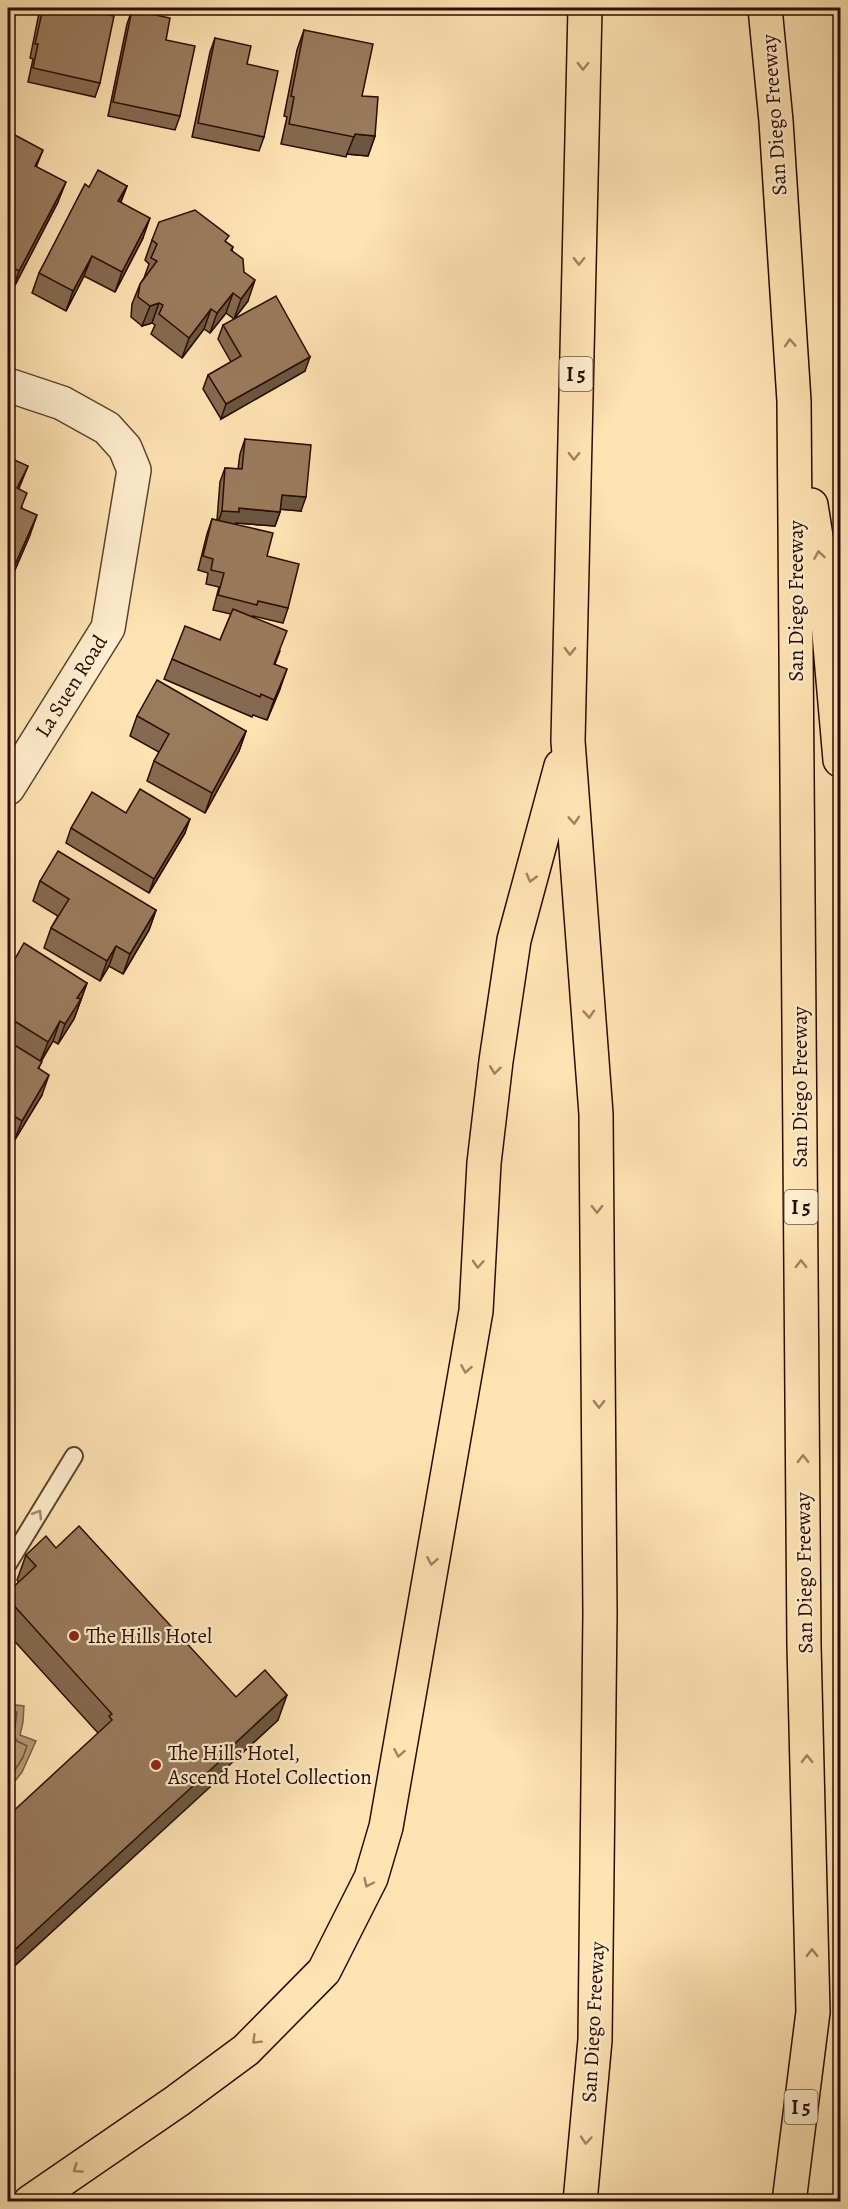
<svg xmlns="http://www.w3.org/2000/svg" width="848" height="2209" viewBox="0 0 848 2209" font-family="Alegreya,serif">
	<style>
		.water { fill: #b79a76; stroke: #7f6147; stroke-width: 1.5 }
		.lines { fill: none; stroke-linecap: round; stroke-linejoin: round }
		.shore { stroke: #72523b; stroke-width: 1.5 }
		.service-casing { stroke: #60412d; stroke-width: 20 }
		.minor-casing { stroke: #60412d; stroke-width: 36 }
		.motorway-casing { stroke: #2c0b00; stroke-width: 36 }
		.service { stroke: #feedce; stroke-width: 16 }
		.minor { stroke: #feedce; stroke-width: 33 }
		.motorway { stroke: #fee3b3; stroke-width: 33 }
		.wall { fill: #846a50; stroke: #2c0b00; stroke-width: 1.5 }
		.shaded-wall { fill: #6b5641; stroke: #2c0b00; stroke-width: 1.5 }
		.building { fill: #997b5d; stroke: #2c0b00; stroke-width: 1.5 }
		.oneway { stroke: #a08262 }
		.oneway2 { stroke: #a08771 }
		.poi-dot { fill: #8f2418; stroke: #feedce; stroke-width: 2 }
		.labels { text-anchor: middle; stroke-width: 4.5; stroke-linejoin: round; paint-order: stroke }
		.shield { fill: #feedce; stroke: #6b4f3e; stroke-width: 1.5 }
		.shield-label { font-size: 20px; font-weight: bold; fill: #2c0b00 }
		.street-label { font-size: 21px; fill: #2c0b00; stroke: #feedce }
		.poi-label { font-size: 21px; fill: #2c0b00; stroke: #feedce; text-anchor: start }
	</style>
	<rect width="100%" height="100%" fill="#fee3b3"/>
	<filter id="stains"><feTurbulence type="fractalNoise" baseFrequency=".00333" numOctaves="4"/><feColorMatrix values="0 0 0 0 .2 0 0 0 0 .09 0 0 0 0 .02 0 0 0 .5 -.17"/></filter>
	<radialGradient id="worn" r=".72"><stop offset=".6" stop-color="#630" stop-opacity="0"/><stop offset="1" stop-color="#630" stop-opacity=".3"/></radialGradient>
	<path class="water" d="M 8,1704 L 24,1706 L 23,1722 L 20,1735 L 36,1741 L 22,1772 L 8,1790 Z"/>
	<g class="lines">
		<path class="shore" d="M 8,1710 L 17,1712 L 14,1736 L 17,1741 L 27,1746 L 23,1757 L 8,1781"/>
		<g class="service-casing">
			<path id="service" d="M 8,1564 L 74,1456"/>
		</g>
		<g class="minor-casing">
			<path id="minor" d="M 8,385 L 62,403 L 107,428 L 125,448 L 134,470 L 108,628 L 8,788"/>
		</g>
		<g class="motorway-casing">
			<g id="motorway">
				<path d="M 765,8 L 776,121 L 794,401 L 804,1645 L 813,2012 L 789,2202"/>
				<path d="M 811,505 L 826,599 L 840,760"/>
				<path d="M 30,2202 L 177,2101 L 246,2050 L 324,1971 L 371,1878 L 386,1827 L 476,1311 L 484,1163 L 496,1061 L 514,940 L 561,766"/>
				<path d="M 580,2202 L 595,2040 L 600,1614 L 596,1114 L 568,741 L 585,8"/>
			</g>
		</g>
		<use href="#service" class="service"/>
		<use href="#minor" class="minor"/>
		<use href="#motorway" class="motorway"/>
	</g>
	<g class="wall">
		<path d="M 40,8 L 83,8 L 100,83 L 95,97 L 28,82 L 33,59 L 30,58 Z"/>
		<path d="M 132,10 L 166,40 L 180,116 L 175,130 L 108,116 L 127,24 Z"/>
		<path d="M 304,30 L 362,96 L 375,136 L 368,156 L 347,154 L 346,157 L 281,144 L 287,117 L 284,116 L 297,50 Z"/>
		<path d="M 215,38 L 247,64 L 264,137 L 259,151 L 192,137 L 210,52 Z"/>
		<path d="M 8,145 L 37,167 L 58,202 L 12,291 L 8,289 Z"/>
		<path d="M 127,186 L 121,202 L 143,238 L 115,292 L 84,276 L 66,311 L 32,293 L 39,273 L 89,187 Z"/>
		<path d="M 152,240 L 226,242 L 233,247 L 232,250 L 248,301 L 234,319 L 226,313 L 210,333 L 204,329 L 182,358 L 151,334 L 155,325 L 152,323 L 142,326 L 131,317 L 132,304 L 140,284 L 144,278 L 149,264 L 145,260 Z"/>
		<path d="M 223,325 L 305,371 L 221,419 L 203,389 L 208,375 L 231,362 L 218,339 Z"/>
		<path d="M 245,439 L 301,511 L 281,509 L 275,526 L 236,523 L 235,525 L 267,556 L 288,608 L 283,623 L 253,616 L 253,617 L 280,651 L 275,664 L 280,689 L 267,720 L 253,715 L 252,717 L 164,679 L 172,659 L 220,640 L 231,614 L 213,610 L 219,587 L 206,584 L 208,573 L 198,570 L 207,534 L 212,519 L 217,520 L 220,482 L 225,468 L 238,469 L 240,454 Z"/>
		<path d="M 8,457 L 19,489 L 22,508 L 30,535 L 8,586 Z"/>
		<path d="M 137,716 L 246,731 L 239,751 L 205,813 L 147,781 L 154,761 L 159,752 L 130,736 Z"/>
		<path d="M 126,813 L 185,833 L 149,893 L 66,843 L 71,828 Z"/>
		<path d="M 40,881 L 156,910 L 149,930 L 123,974 L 109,966 L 100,981 L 44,948 L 51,928 L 58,916 L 33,901 Z"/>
		<path d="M 8,971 L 87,983 L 74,1019 L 58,1044 L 53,1041 L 41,1062 L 39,1068 L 42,1095 L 14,1141 L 8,1136 Z"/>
		<path d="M 56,1548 L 236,1697 L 278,1720 L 212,1781 L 210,1787 L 98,1733 L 8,1634 L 8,1592 L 19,1582 L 17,1580 L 26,1555 Z"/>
	</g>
	<g class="shaded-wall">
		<path d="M 17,8 L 18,8 L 13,20 L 8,27 L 8,18 Z"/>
		<path d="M 355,134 L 375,136 L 368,156 L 347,154 Z"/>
		<path d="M 43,150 L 35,170 L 35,166 Z"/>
		<path d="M 66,182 L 58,202 L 12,291 L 19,271 Z"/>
		<path d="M 127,186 L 119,206 L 118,201 Z"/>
		<path d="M 150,218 L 143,238 L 115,292 L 122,272 Z"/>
		<path d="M 92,256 L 84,276 L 66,311 L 73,291 Z"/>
		<path d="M 255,280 L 248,301 L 234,319 L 241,299 Z"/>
		<path d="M 233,293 L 226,313 L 210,333 L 217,313 Z"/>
		<path d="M 159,303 L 152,323 L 142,326 L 150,306 Z"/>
		<path d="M 211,309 L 204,329 L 182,358 L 189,338 Z"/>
		<path d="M 310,357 L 305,371 L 221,419 L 226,404 Z"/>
		<path d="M 28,466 L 20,486 L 10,508 L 17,488 Z"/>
		<path d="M 282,495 L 306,497 L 301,511 L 277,509 Z"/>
		<path d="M 239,508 L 280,512 L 275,526 L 236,523 L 234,526 L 217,525 L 222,511 Z"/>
		<path d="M 37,515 L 30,535 L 8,586 L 13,569 Z"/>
		<path d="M 287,669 L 280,689 L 267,720 L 274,700 Z"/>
		<path d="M 246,731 L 239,751 L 205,813 L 212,793 Z"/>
		<path d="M 190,819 L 185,833 L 149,893 L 154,879 Z"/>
		<path d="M 156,910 L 149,930 L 123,974 L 130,954 Z"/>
		<path d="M 116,946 L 109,966 L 100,981 L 107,961 Z"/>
		<path d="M 87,983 L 74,1019 L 58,1044 L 65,1024 L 77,998 Z"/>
		<path d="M 60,1021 L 53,1041 L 40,1062 L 48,1042 Z"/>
		<path d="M 49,1075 L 42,1095 L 14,1141 L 22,1121 Z"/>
		<path d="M 287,1695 L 278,1720 L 212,1781 L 210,1787 L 8,1972 L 8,1956 L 217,1760 Z"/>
	</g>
	<g class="building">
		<path d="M 8,8 L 17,8 L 8,18 Z"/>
		<path d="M 43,8 L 83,8 L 82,9 L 114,16 L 100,83 L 33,68 L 38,44 L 35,44 Z"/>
		<path d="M 132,10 L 170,18 L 166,40 L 195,46 L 180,116 L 113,102 Z"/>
		<path d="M 304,30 L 373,44 L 362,96 L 378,97 L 375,136 L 355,134 L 354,137 L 289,124 L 294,97 L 291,96 Z"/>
		<path d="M 215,38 L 251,46 L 247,64 L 278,71 L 264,137 L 198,123 Z"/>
		<path d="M 13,134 L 43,150 L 35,166 L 66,182 L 19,271 L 8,265 L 8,145 Z"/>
		<path d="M 98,170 L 127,186 L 118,201 L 150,218 L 122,272 L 92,256 L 73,291 L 39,273 L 85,184 L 89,187 Z"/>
		<path d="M 195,210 L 229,236 L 225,241 L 233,247 L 231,250 L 243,259 L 244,272 L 255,280 L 241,299 L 233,293 L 217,313 L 211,309 L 189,338 L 159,314 L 163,305 L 159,303 L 150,306 L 138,297 L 140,284 L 157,261 L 151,258 L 157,244 L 152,240 L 159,222 Z"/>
		<path d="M 276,296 L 310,357 L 226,404 L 208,375 L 241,356 L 223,325 Z"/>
		<path d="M 245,439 L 311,445 L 306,497 L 282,495 L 280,512 L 239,508 L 239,512 L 222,511 L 225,468 L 242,469 Z"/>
		<path d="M 8,457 L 28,466 L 17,488 L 27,493 L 21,508 L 37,515 L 13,569 L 9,567 L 8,571 Z"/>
		<path d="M 212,519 L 273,533 L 267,556 L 299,564 L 288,608 L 258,601 L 257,605 L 218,595 L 224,573 L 211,570 L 213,559 L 203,556 Z"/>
		<path d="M 233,609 L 287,631 L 274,664 L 287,669 L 274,700 L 261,694 L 260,697 L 172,659 L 185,626 L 220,640 Z"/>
		<path d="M 157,680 L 246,731 L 212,793 L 154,761 L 169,734 L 137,716 Z"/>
		<path d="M 140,789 L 190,819 L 154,879 L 71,828 L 92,792 L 126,813 Z"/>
		<path d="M 58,851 L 156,910 L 130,954 L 116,946 L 107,961 L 51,928 L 69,899 L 40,881 Z"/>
		<path d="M 24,943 L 87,983 L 77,998 L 81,999 L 65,1024 L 60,1021 L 48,1042 L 8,1017 L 8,971 Z"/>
		<path d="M 8,1041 L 42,1062 L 38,1068 L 49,1075 L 22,1121 L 9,1113 L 8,1116 Z"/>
		<path d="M 79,1526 L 236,1697 L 265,1670 L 287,1695 L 217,1760 L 219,1762 L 8,1956 L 8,1816 L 112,1720 L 109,1716 L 112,1714 L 8,1599 L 8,1592 L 36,1566 L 26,1555 L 46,1536 L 56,1548 Z"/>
	</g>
	<defs><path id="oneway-chevron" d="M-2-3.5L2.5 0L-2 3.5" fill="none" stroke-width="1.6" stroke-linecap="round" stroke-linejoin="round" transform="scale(1.5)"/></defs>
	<g class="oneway">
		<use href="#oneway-chevron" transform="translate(583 66) rotate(91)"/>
		<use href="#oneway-chevron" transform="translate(579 261) rotate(91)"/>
		<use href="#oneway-chevron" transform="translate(790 343) rotate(-94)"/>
		<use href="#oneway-chevron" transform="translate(574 456) rotate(91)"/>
		<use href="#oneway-chevron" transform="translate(819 555) rotate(-99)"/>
		<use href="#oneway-chevron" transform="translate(570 651) rotate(91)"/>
		<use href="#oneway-chevron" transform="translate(574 820) rotate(86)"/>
		<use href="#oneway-chevron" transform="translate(531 878) rotate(105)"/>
		<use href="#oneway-chevron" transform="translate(589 1014) rotate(86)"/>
		<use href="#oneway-chevron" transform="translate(495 1070) rotate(97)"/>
		<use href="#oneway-chevron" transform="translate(597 1209) rotate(90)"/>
		<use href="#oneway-chevron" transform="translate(478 1264) rotate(93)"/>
		<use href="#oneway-chevron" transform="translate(801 1264) rotate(-90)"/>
		<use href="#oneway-chevron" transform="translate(466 1369) rotate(100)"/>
		<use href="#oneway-chevron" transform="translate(599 1404) rotate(90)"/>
		<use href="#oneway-chevron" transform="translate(803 1459) rotate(-90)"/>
		<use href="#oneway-chevron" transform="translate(432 1561) rotate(100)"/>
		<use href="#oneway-chevron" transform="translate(399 1753) rotate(100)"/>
		<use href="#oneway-chevron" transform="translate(807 1759) rotate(-91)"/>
		<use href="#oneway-chevron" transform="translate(368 1883) rotate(115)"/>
		<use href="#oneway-chevron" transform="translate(812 1953) rotate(-91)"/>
		<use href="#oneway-chevron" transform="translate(256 2040) rotate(135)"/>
		<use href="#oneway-chevron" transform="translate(586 2140) rotate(95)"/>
		<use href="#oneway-chevron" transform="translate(77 2169) rotate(145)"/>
	</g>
	<use class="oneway2" href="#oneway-chevron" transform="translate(38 1514) rotate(-58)"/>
	<g class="poi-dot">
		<circle cx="74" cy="1636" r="6"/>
		<circle cx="156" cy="1765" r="6"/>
	</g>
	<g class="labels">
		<g class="shield">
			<rect x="559.5" y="357" width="33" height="34" rx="4.5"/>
			<rect x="784.5" y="1190" width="33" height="34" rx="4.5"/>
			<rect x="784.5" y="2090" width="33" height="34" rx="4.5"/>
		</g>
		<g class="shield-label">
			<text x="576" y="381">I 5</text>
			<text x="801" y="1214">I 5</text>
			<text x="801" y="2114">I 5</text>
		</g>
		<g class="street-label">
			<text transform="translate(774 115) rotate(-94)" y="7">San Diego Freeway</text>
			<text transform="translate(796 601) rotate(-90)" y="7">San Diego Freeway</text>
			<text transform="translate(71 686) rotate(-58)" y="7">La Suen Road</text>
			<text transform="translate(800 1087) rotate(-90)" y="7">San Diego Freeway</text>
			<text transform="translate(804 1573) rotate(-91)" y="7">San Diego Freeway</text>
			<text transform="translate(593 2022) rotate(-87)" y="7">San Diego Freeway</text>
		</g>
		<g class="poi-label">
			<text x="86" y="1643">The Hills Hotel</text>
			<text x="168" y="1760">The Hills Hotel,<tspan x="168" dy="24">Ascend Hotel Collection</tspan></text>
		</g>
	</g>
	<rect width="848" height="2209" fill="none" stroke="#fee3b3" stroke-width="30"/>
	<rect x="9" y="9" width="830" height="2191" fill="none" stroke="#2c0b00" stroke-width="3"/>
	<rect x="15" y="15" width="818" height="2179" fill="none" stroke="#2c0b00" stroke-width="1.5"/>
	<rect width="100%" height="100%" filter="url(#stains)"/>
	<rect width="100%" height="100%" fill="url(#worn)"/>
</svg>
